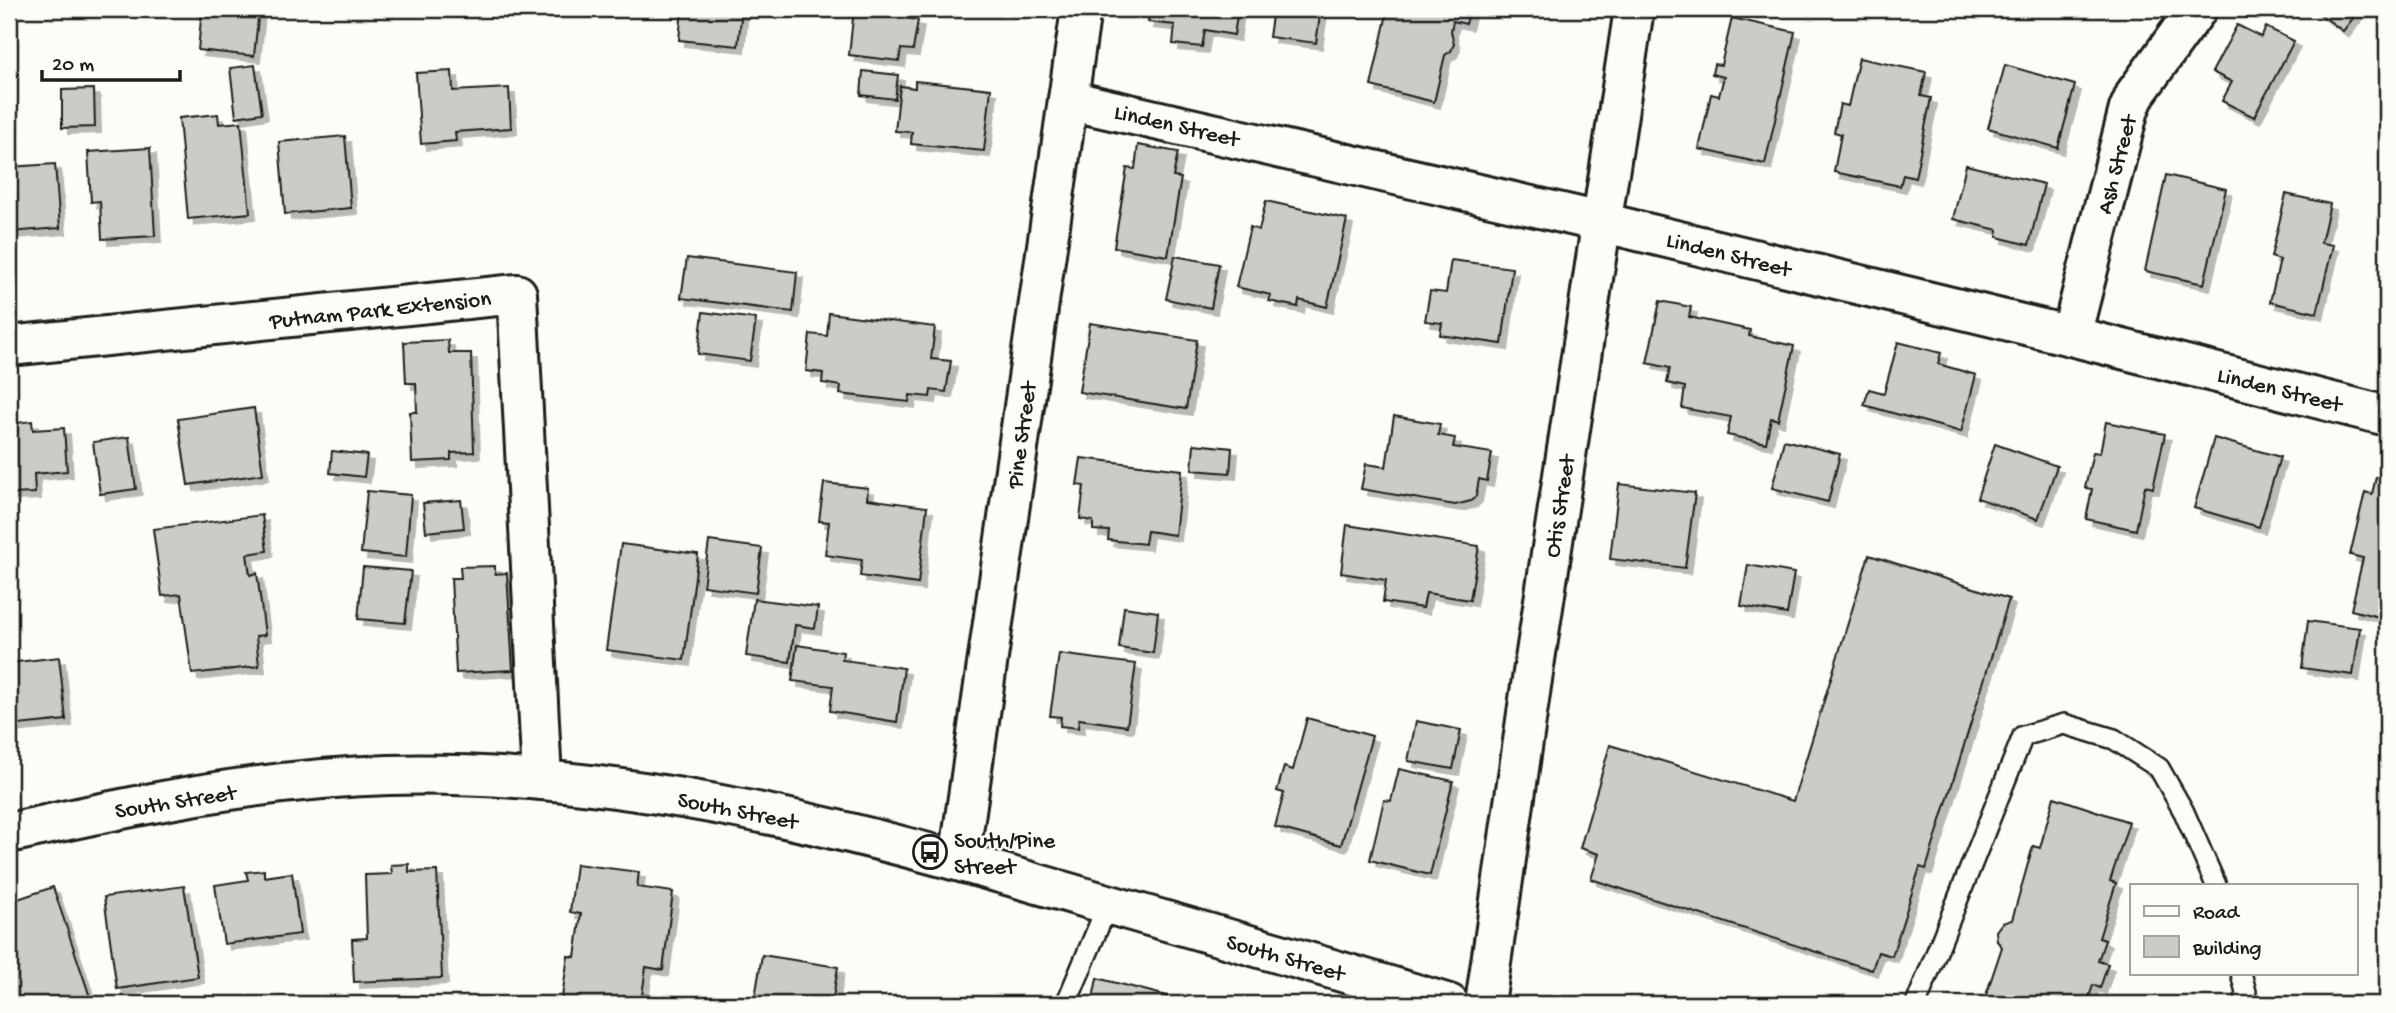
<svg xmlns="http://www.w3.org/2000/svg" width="2396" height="1013" viewBox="0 0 2396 1013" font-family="'Gochi Hand',sans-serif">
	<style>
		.building { fill: #cccbc8; stroke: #1c1c1c; stroke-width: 2; filter: url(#shadow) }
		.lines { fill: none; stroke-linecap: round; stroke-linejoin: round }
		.service-casing { stroke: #1c1c1c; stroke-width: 24 }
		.minor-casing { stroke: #1c1c1c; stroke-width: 44 }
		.tertiary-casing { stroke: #1c1c1c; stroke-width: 44 }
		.secondary-casing { stroke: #1c1c1c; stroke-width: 44 }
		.service { stroke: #fdfcf7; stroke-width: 19 }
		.minor { stroke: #fdfcf7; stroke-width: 38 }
		.tertiary { stroke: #fdfcf7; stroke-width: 38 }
		.secondary { stroke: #fdfcf7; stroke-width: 38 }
		.labels { text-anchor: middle; stroke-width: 5; stroke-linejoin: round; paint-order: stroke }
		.street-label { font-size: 23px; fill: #1c1c1c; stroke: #fdfcf7 }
		.poi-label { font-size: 23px; fill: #1c1c1c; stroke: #fdfcf7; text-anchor: start }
	</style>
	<defs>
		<filter id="shadow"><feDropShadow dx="6" dy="6" stdDeviation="0" flood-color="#0004"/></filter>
	</defs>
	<rect width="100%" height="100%" fill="#fdfcf7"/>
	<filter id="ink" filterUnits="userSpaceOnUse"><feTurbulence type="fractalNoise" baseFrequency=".0143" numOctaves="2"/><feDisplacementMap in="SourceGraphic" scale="14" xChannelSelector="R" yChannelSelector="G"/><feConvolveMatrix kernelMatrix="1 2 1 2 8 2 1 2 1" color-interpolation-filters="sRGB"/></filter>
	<g filter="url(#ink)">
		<g class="building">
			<path d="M 202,9 L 259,9 L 254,56 L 198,50 Z"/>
			<path d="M 682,9 L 742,9 L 738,46 L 679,40 Z"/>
			<path d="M 854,9 L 904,12 L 903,18 L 918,20 L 913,50 L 901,49 L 899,61 L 849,55 Z"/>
			<path d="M 1150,9 L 1238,9 L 1234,35 L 1205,30 L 1202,47 L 1173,44 L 1175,25 L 1148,22 Z"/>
			<path d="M 1273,9 L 1321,9 L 1316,43 L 1269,37 Z"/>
			<path d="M 1388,9 L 1470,9 L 1466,24 L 1453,21 L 1451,31 L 1454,44 L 1451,51 L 1445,55 L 1434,102 L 1371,86 Z"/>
			<path d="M 2313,9 L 2360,9 L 2343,31 Z"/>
			<path d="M 1732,18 L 1795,32 L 1765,164 L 1699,149 L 1711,94 L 1719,96 L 1724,77 L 1712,74 L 1714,64 L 1721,65 Z"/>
			<path d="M 2237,25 L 2261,37 L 2266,27 L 2294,41 L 2254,117 L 2222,101 L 2232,82 L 2212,72 Z"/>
			<path d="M 1859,58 L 1926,72 L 1921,96 L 1931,98 L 1915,178 L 1903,175 L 1900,186 L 1834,172 L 1841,134 L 1834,132 L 1840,104 L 1848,106 Z"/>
			<path d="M 255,65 L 262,113 L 236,117 L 230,68 Z"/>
			<path d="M 2005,65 L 2075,85 L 2058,148 L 1988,128 Z"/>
			<path d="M 452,71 L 453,91 L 509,88 L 511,128 L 455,132 L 456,141 L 421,144 L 416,73 Z"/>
			<path d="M 863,71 L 898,75 L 895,99 L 861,95 Z"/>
			<path d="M 915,81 L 991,89 L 984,151 L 911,144 L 912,132 L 895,131 L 900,86 L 915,88 Z"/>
			<path d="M 94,89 L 95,127 L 62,128 L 62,90 Z"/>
			<path d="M 218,114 L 219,124 L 241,122 L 250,213 L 188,219 L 179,118 Z"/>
			<path d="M 345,136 L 351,208 L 285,214 L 279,142 Z"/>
			<path d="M 1138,145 L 1178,152 L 1173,177 L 1181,178 L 1168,256 L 1114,247 L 1127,168 L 1135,169 Z"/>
			<path d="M 150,148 L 155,236 L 102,239 L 100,201 L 91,202 L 88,152 Z"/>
			<path d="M 55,164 L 60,228 L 9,232 L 9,167 Z"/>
			<path d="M 1966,165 L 2044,184 L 2029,245 L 1997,237 L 1998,230 L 1953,219 Z"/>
			<path d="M 2166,175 L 2226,189 L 2204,284 L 2145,271 Z"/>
			<path d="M 2286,194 L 2330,204 L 2321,243 L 2333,245 L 2317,313 L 2270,302 L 2280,260 L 2271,257 Z"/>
			<path d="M 1266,201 L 1347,219 L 1327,307 L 1299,300 L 1298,307 L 1269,301 L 1271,295 L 1236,287 L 1250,227 L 1259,230 Z"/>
			<path d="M 1175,256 L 1219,264 L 1211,308 L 1166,299 Z"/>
			<path d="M 687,258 L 797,272 L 793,312 L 681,298 Z"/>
			<path d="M 1451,260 L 1512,268 L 1502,344 L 1440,335 L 1442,323 L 1425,321 L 1430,291 L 1446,293 Z"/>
			<path d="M 1660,301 L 1691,307 L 1689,317 L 1750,330 L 1749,336 L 1794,346 L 1778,420 L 1771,418 L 1766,443 L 1727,435 L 1731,417 L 1682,408 L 1685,387 L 1667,383 L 1670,368 L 1647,363 Z"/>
			<path d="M 703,312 L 756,319 L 750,361 L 698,354 Z"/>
			<path d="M 829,313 L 935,327 L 931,359 L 951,361 L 946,392 L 931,390 L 930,397 L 910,395 L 909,402 L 840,394 L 841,386 L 822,383 L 823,373 L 806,371 L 810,334 L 827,336 Z"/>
			<path d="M 1090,323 L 1197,340 L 1186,409 L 1079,392 Z"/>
			<path d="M 448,340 L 449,353 L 471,353 L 474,452 L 451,453 L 451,460 L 412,462 L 410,412 L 417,412 L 416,383 L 406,383 L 404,342 Z"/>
			<path d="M 1898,342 L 1941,353 L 1938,364 L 1976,375 L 1961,432 L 1864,405 L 1869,389 L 1884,393 Z"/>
			<path d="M 254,408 L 263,474 L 188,485 L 178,419 Z"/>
			<path d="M 1394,416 L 1440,424 L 1438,435 L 1455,438 L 1453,447 L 1492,453 L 1487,481 L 1479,479 L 1476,496 L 1471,501 L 1455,505 L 1361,489 L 1366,464 L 1386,467 Z"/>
			<path d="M 32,421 L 33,430 L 64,428 L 67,471 L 34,474 L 35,493 L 9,494 L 9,432 L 17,432 L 16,423 Z"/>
			<path d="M 2106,422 L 2165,434 L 2153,488 L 2145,486 L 2136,530 L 2086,519 L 2092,489 L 2085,488 L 2093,452 L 2100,453 Z"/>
			<path d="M 129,437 L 136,489 L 100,494 L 93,442 Z"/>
			<path d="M 2214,438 L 2280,457 L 2259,527 L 2194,508 Z"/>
			<path d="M 1784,440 L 1840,454 L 1828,502 L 1772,488 Z"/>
			<path d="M 1194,444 L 1232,448 L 1230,473 L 1192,470 Z"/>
			<path d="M 1995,444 L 2057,466 L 2038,519 L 1977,498 Z"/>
			<path d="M 332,451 L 367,455 L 364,477 L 330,473 Z"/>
			<path d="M 1081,458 L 1182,470 L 1175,535 L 1147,531 L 1145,544 L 1108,540 L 1109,531 L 1093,530 L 1093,521 L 1080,519 L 1084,486 L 1077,485 Z"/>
			<path d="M 2376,477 L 2387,479 L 2387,619 L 2351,610 L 2363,558 L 2350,555 L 2365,492 L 2372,494 Z"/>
			<path d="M 824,483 L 868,488 L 867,499 L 927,507 L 918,584 L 860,576 L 862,560 L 825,555 L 829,522 L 819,521 Z"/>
			<path d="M 1619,484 L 1695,493 L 1685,568 L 1610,559 Z"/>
			<path d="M 367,491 L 411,495 L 406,557 L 361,553 Z"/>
			<path d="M 461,500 L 464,528 L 426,532 L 423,503 Z"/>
			<path d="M 262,515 L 267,551 L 247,554 L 250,575 L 257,573 L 265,635 L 256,636 L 259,666 L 192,674 L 181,594 L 162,596 L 153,529 Z"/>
			<path d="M 1347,525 L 1479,546 L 1470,600 L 1426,593 L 1423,608 L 1383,602 L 1386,580 L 1341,573 Z"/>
			<path d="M 709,541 L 762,548 L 756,593 L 703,586 Z"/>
			<path d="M 621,544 L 698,554 L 684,660 L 606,650 Z"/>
			<path d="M 1869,555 L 2009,599 L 1926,869 L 1920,867 L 1892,956 L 1878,952 L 1872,970 L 1591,879 L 1599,854 L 1580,848 L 1610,745 L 1793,801 Z"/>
			<path d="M 1748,565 L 1794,573 L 1787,614 L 1741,606 Z"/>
			<path d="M 495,566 L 495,574 L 507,573 L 513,670 L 456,673 L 451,578 L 461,578 L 460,567 Z"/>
			<path d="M 363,567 L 411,571 L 405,623 L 358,619 Z"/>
			<path d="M 754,599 L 818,607 L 815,628 L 795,625 L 790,662 L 746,656 Z"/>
			<path d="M 1124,607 L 1158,612 L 1153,653 L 1119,648 Z"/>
			<path d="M 2308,621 L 2360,628 L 2353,675 L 2302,668 Z"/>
			<path d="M 797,645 L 843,652 L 842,660 L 904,668 L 897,722 L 830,711 L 833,686 L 792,681 Z"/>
			<path d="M 1059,654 L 1136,664 L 1127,726 L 1079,719 L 1078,728 L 1060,726 L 1061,717 L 1050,716 Z"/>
			<path d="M 59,657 L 66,720 L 9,726 L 9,663 Z"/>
			<path d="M 1307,718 L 1372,736 L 1341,845 L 1275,827 L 1284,793 L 1277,791 L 1284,767 L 1293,770 Z"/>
			<path d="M 1416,721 L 1461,730 L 1453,769 L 1408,761 Z"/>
			<path d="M 1399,769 L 1453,781 L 1430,875 L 1370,860 L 1384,800 L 1391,801 Z"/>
			<path d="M 2054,797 L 2129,822 L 2110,881 L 2116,883 L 2099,938 L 2105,940 L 2098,961 L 2108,964 L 2100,988 L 2093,985 L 2087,1004 L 1995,1004 L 1984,1001 L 2002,947 L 1997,941 L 1996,931 L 2002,923 L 2012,920 L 2033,846 L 2040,848 Z"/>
			<path d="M 409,864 L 409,872 L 437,871 L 442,978 L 354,982 L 352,939 L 367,938 L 365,875 L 392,874 L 391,865 Z"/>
			<path d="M 576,864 L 639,872 L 637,887 L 673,892 L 663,970 L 646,967 L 642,995 L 654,996 L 653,1004 L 561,1004 L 568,956 L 575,957 L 581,914 L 570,912 Z"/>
			<path d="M 264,870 L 264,877 L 292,873 L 300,934 L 224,944 L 215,885 L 248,880 L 246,872 Z"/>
			<path d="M 184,886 L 198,977 L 117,989 L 104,897 Z"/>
			<path d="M 53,887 L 91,1000 L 78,1004 L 12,1004 L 9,995 L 9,902 Z"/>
			<path d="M 762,955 L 838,967 L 832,1004 L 754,1004 Z"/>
			<path d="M 1097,978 L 1167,996 L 1165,1004 L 1092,1004 Z"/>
		</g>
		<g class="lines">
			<g class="service-casing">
				<g id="service">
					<path d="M 2241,973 L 2246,992 L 2245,1004"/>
					<path d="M 1066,1004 L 1108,904"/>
					<path d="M 1916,1004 L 2023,736 L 2064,724 L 2114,739 L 2159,768 L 2184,812 L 2216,885"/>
				</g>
			</g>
			<g class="minor-casing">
				<g id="minor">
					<path d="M 1068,100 L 1601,222 L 2071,336 L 2387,416"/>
					<path d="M 2071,336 L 2129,109 L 2136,93 L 2197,9"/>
					<path d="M 9,346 L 517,294 L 542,780"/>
					<path d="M 1485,1004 L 1531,686 L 1634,9"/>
				</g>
			</g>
			<g class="tertiary-casing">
				<path id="tertiary" d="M 959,860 L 1081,9"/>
			</g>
			<g class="secondary-casing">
				<path id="secondary" d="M 9,833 C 134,805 260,779 389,775 C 631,769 863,832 1093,900 C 1212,934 1331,968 1449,1004"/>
			</g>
			<use href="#service" class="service"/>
			<use href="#minor" class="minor"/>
			<use href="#tertiary" class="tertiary"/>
			<use href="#secondary" class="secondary"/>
		</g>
	</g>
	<defs>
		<g id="bus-ring" transform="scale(1.75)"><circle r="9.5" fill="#fdfcf7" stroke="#1c1c1c" stroke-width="1.5"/><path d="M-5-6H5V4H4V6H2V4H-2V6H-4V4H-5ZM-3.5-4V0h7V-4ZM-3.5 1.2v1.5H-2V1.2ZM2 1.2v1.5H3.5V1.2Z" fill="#1c1c1c"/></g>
	</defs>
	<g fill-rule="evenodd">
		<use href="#bus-ring" x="930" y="852"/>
	</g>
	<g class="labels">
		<g class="street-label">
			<text transform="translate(1177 124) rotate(13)" y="8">Linden Street</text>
			<text transform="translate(2115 164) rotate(-75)" y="8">Ash Street</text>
			<text transform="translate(1729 253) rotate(14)" y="8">Linden Street</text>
			<text transform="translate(380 308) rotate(-6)" y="8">Putnam Park Extension</text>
			<text transform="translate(2280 388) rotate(14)" y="8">Linden Street</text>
			<text transform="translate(1020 435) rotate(-82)" y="8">Pine Street</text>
			<text transform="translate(1558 506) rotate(-81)" y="8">Otis Street</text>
			<text transform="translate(175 800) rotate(-9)" y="8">South Street</text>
			<text transform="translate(738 809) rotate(11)" y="8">South Street</text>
			<text transform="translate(1286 956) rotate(16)" y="8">South Street</text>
		</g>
		<g class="poi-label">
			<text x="954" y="847">South/Pine<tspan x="954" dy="26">Street</tspan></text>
		</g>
	</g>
	<rect width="2396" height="1013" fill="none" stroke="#fdfcf7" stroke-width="35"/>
	<rect x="18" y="18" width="2361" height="978" fill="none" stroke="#1c1c1c" stroke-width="2.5" filter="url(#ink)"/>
	<rect x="2130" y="884" width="228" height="91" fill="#fdfcf7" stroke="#a3a29f" stroke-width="2"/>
	<rect x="2144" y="906" width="35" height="10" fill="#fdfcf7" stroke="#a3a29f" stroke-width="2"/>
	<text x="2193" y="918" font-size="21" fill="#1c1c1c">Road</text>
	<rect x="2144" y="936" width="35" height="21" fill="#cccbc8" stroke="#a3a29f" stroke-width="2"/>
	<text x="2193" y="954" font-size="21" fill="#1c1c1c">Building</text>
	<path d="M42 70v10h138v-10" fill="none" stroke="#1c1c1c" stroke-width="3.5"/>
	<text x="52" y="70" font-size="21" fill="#1c1c1c" stroke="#fdfcf7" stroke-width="5" paint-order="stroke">20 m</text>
</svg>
